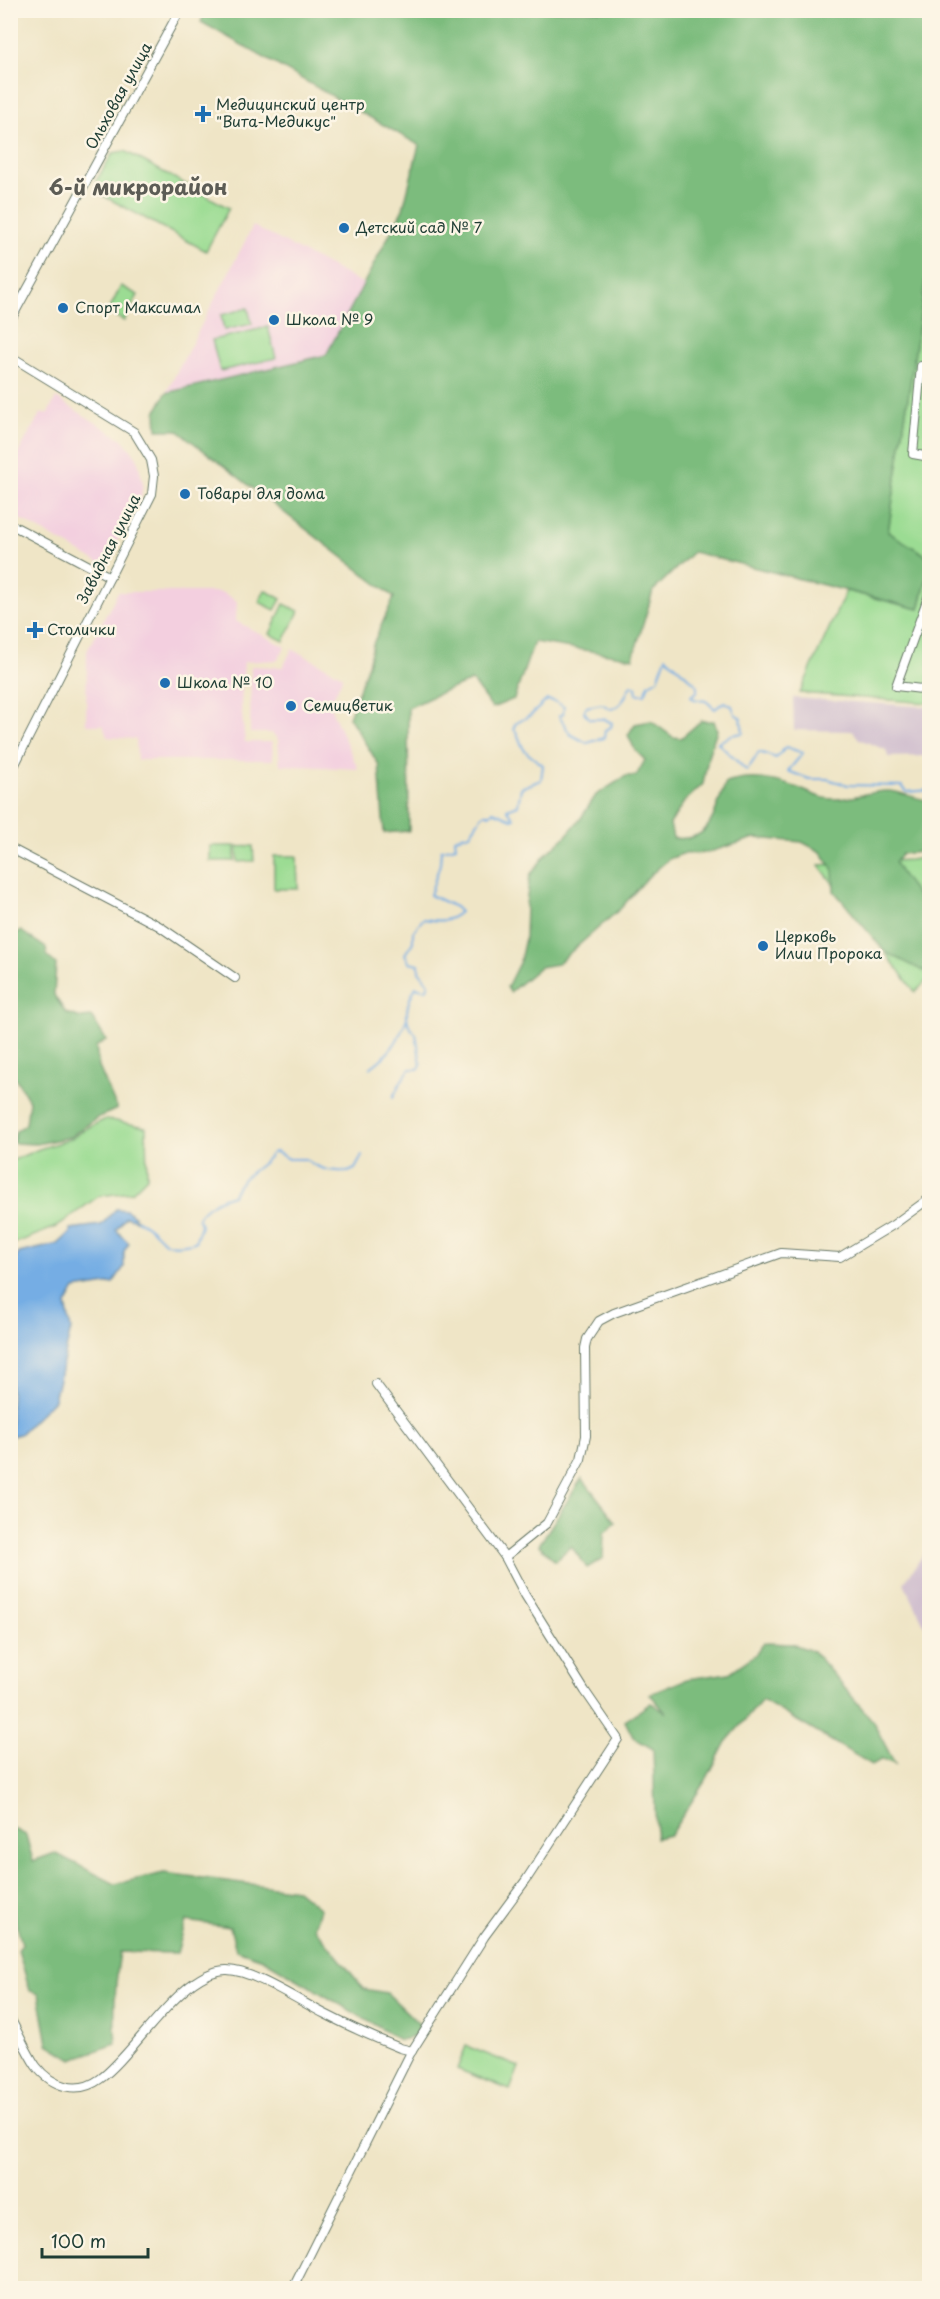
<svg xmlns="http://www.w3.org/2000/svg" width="940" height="2299" viewBox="0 0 940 2299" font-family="'Playpen Sans',sans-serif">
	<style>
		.built { fill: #f3cfdf }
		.industrial { fill: #cfbdce }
		.green { fill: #9bdc93; stroke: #5d8c64; stroke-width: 1.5 }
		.forest { fill: #7cbc7d; stroke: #4e7c58; stroke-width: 1.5 }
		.water { fill: #74ade4; stroke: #4a758c; stroke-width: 1.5 }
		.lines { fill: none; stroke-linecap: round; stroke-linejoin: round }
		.stream { stroke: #74ade4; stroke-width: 2 }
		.minor-casing { stroke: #687867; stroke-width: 10 }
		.minor { stroke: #fff; stroke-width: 8 }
		.poi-dot { fill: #1f6fb2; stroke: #fcf5e5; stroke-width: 2 }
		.labels { text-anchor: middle; stroke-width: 5; stroke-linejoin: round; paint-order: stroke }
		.street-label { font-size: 15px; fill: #1f3d34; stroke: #fcf5e5 }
		.poi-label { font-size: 15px; fill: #1f3d34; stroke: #fcf5e5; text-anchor: start }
		.district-label { font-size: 21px; font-weight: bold; fill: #5c5c55; stroke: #fcf5e5 }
	</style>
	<rect width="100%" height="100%" fill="#fcf5e5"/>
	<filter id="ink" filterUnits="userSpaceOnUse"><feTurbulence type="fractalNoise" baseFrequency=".0167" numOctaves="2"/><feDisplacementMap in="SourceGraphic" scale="12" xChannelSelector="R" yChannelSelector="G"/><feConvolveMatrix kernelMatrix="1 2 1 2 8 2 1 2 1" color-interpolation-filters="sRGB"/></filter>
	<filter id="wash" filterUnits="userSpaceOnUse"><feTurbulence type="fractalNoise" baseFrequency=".008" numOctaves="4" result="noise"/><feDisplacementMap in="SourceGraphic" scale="24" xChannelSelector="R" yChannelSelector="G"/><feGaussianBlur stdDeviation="1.35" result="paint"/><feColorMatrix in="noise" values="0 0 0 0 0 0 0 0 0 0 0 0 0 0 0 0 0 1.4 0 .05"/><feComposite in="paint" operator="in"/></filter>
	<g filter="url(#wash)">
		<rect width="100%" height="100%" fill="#efe5c6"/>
		<g class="built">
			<path d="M 253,226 L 364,284 L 326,356 L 166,393 Z"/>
			<path d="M 56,398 L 122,439 L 137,457 L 143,483 L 141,498 L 131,517 L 124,518 L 119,528 L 121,534 L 105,563 L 101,564 L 11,514 L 11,466 L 40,414 L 48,413 Z"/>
			<path d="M 118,592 L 221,592 L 237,601 L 236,621 L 285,647 L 278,660 L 244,662 L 241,705 L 245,742 L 272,742 L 273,760 L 137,760 L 136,739 L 107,737 L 103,725 L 86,725 L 87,651 Z"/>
			<path d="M 292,649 L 343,676 L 332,701 L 332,711 L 358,769 L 280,765 L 278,739 L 272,733 L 250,733 L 251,666 L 283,667 Z"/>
		</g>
		<g class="industrial">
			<path d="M 793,698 L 929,707 L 929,756 L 888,757 L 886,750 L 859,739 L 853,731 L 794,730 Z"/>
			<path d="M 929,1546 L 929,1634 L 904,1583 Z"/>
		</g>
		<g class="green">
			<path d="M 125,151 L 229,208 L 206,251 L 98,193 L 96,181 L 113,153 Z"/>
			<path d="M 929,257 L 929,557 L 888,533 Z"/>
			<path d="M 121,286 L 138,295 L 124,321 L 108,312 Z"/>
			<path d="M 248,308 L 252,324 L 224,330 L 221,315 Z"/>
			<path d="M 268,327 L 276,358 L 220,371 L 212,340 Z"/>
			<path d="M 929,570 L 929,703 L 800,693 L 846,591 L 919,609 Z"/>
			<path d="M 265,590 L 281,599 L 275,610 L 259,602 Z"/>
			<path d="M 284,604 L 299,611 L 284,641 L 270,634 Z"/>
			<rect x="210" y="846" width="25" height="15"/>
			<path d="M 253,846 L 254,861 L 238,862 L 237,847 Z"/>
			<path d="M 274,856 L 297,856 L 298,889 L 274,889 Z"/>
			<path d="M 929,857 L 929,979 L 915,992 L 819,865 L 910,860 Z"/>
			<path d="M 106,1119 L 146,1127 L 147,1177 L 132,1192 L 99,1196 L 56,1227 L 11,1245 L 11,1161 L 39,1149 L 70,1139 L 89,1127 Z"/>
			<path d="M 466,2046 L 519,2067 L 510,2090 L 457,2069 Z"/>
		</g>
		<g class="forest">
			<path d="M 206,11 L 929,11 L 929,257 L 888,532 L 929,557 L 929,570 L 919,609 L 693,552 L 653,591 L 633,658 L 534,642 L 514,699 L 492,708 L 472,681 L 442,692 L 408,708 L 409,831 L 384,833 L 379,765 L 349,717 L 368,665 L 373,644 L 394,597 L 177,430 L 157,430 L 156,412 L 166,393 L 326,355 L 403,209 L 419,145 L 201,22 Z"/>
			<path d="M 651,721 L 673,737 L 681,738 L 701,721 L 714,721 L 717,730 L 709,753 L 703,784 L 684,802 L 670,824 L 673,838 C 714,843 713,811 726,783 C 751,775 774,779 798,788 C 811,793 820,799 833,799 C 852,800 870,790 889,791 C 902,792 915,799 929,800 L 929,851 L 902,854 L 895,862 C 903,881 920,894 928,913 C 933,925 930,955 929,969 L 923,971 L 885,952 L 834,891 L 833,869 L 821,852 L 802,842 L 755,838 L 706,853 L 682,854 L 669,859 L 648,877 L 621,908 L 557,964 L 540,967 L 510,992 L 507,987 L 520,961 L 525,938 L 526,904 L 530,875 L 547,853 L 565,837 L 581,818 L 596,795 L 626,776 L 636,776 L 645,760 L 635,750 L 628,735 L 635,724 Z"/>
			<path d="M 21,931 L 46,948 L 47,956 L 56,964 L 54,995 L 66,1013 L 81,1018 L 92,1017 L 106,1040 L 96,1047 L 99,1067 L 117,1109 L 97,1118 L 70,1137 L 37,1144 L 13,1143 L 15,1132 L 26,1124 L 29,1101 L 11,1070 L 11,936 Z"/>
			<path d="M 582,1478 L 616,1522 L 604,1533 L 603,1558 L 587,1568 L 571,1546 L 555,1561 L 539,1545 Z"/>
			<path d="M 764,1643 L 792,1644 L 813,1651 L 872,1720 L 895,1764 L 882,1759 L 872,1765 L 762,1700 L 726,1742 L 707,1778 L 670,1835 L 656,1838 L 653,1749 L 633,1737 L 625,1721 L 651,1703 L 666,1713 L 650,1694 L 687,1679 L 729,1673 L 756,1654 Z"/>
			<path d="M 10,1827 L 26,1835 L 33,1861 L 55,1853 L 115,1884 L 164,1873 L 297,1890 L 320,1909 L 314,1927 L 364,1989 L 387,1993 L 420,2025 L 414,2037 L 400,2040 L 263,1959 L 236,1950 L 230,1927 L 186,1921 L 177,1953 L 120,1952 C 115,1983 113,2013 116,2044 L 72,2059 L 48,2044 L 39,1994 L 30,1991 L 18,1950 L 22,1944 L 11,1905 Z"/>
		</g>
		<path class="water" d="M 116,1209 L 127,1210 L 139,1221 L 126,1217 L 116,1230 L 129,1243 L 124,1251 L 124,1267 L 113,1283 L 75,1289 L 66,1305 L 71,1329 L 54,1400 L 20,1434 L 11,1436 L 11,1266 L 19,1253 L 58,1244 L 70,1233 L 70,1229 L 101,1225 Z"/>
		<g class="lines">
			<g class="stream">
				<path d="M 370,1068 C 391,1053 398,1042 407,1018"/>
				<path d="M 393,1097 L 402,1080 L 410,1069 L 419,1069 L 421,1064 L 416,1034 C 401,1022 407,1001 416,987 L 426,990 L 429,984 L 419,971 L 419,964 L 409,962 L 405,954 L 413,942 L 413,932 L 423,919 C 438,921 448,923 460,912 L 455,907 L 430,895 L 440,864 L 441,850 L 456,847 L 455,838 L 470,834 L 483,814 L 491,814 L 493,811 L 512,819 L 514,818 L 507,809 L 518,805 L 521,788 L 541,780 L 543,765 C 536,760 528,755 523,748 C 520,742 519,735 514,729 L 515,724 L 531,715 L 547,700 L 556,702 L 564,707 L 563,714 L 559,716 L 570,734 L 587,743 L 604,738 L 605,730 L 611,727 L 612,723 L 604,719 L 590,719 L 584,712 L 586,707 L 602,704 L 611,709 C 624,705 625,695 631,685 L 636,687 L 637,694 L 645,694 L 649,684 L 658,679 L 666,657 L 697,685 L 697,692 L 691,696 L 694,699 L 706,701 L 715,709 L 724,702 L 732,706 L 735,714 L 741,718 L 743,733 L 731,735 L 718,743 L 747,771 L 759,752 L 776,758 L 786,747 L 803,753 L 788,771 L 809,779 L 827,779 L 848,785 L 902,786 L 907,792 L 930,790"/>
				<path d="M 137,1220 C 166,1233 155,1252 195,1242 L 201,1225 L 198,1217 C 205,1206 220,1198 233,1195 C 243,1171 259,1172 272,1153 L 276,1152 L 289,1159 L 305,1159 L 316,1166 L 327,1170 L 348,1172 L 355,1169 L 362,1156"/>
			</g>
		</g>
	</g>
	<g filter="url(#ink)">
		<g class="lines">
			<g class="minor-casing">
				<g id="minor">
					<path d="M 10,321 L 180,10"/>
					<path d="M 10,356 L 134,432 L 151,460 L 154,476 L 152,494 L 10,774"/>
					<path d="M 930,368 L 921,366 L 913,454 L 930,457"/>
					<path d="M 10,524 L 110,577"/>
					<path d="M 930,592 L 896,686 L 930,690"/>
					<path d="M 10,848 L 159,926 L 235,978"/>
					<path d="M 505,1557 L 547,1523 L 581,1459 L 586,1436 L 585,1348 L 587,1339 L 599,1321 L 614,1313 L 781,1253 L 840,1257 L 893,1225 L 930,1198"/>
					<path d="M 10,2018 C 19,2034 26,2051 36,2066 C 52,2087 78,2095 100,2079 C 135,2054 181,1971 226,1970 C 251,1969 301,2002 325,2014 C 350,2027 375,2038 400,2048 L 412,2051"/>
					<path d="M 293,2288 L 410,2054 L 484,1937 L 526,1880 L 618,1739 L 585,1691 L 525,1595 L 505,1557 L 376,1384"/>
				</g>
			</g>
			<use href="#minor" class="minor"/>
		</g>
	</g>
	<g class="poi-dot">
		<path d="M200 105h6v6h6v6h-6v6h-6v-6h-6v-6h6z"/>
		<circle cx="344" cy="228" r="6"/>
		<circle cx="63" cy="308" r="6"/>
		<circle cx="274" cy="320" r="6"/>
		<circle cx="185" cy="494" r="6"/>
		<path d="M32 621h6v6h6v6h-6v6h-6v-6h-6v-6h6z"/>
		<circle cx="165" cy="683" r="6"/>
		<circle cx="291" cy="706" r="6"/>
		<circle cx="763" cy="946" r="6"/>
	</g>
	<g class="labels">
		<g class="street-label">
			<text transform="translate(119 96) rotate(-61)" y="5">Ольховая улица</text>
			<text transform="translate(109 549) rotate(-63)" y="5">Завидная улица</text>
		</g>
		<g class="poi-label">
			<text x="216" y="110">Медицинский центр<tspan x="216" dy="17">"Вита-Медикус"</tspan></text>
			<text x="356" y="233">Детский сад № 7</text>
			<text x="75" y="313">Спорт Максимал</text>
			<text x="286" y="325">Школа № 9</text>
			<text x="197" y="499">Товары для дома</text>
			<text x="47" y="635">Столички</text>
			<text x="177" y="688">Школа № 10</text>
			<text x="303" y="711">Семицветик</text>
			<text x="775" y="942">Церковь<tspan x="775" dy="17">Илии Пророка</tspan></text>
		</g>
		<g class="district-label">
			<text x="138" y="195">6-й микрорайон</text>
		</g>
	</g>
	<rect width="940" height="2299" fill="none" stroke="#fcf5e5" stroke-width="36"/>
	<path d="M42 2248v9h106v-9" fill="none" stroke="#1f3d34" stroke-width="3"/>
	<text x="51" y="2248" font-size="18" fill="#1f3d34" stroke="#fcf5e5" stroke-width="4.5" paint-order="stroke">100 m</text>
</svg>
